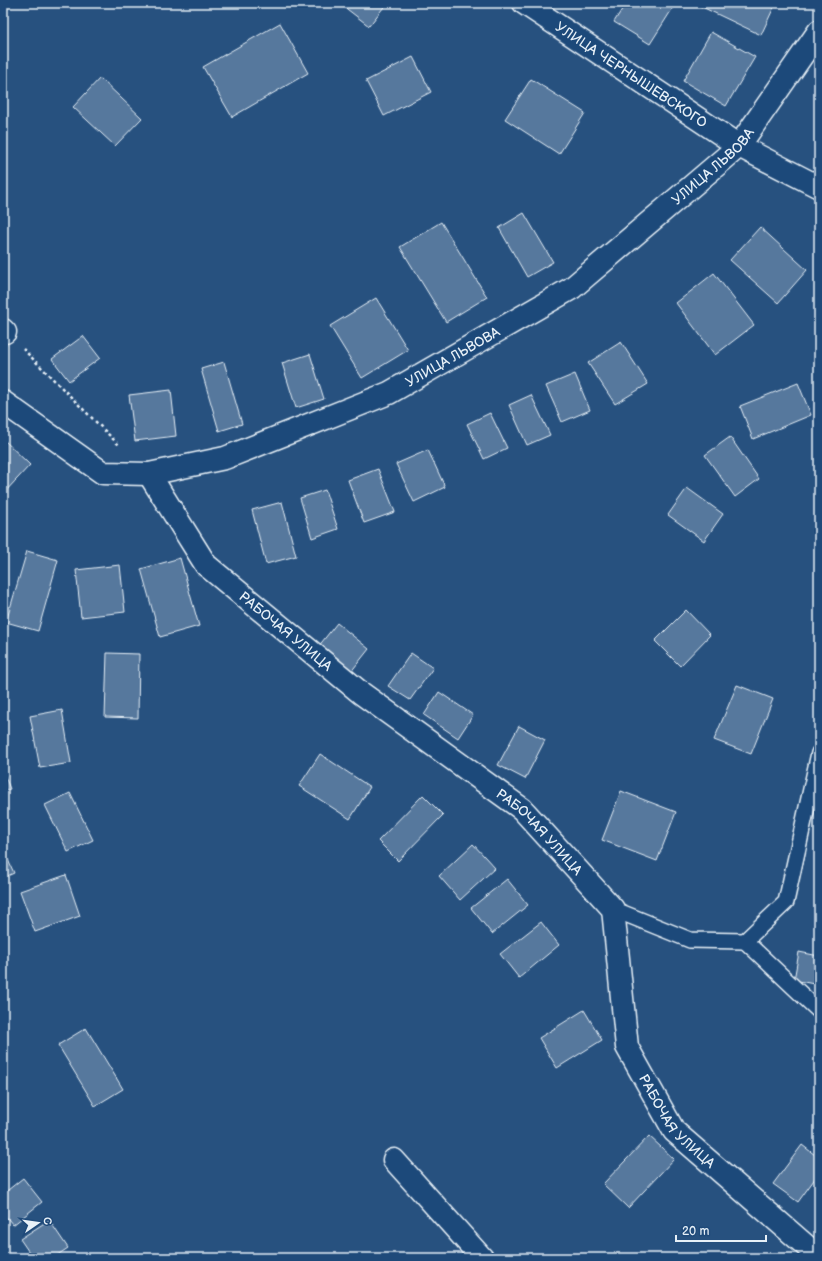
<svg xmlns="http://www.w3.org/2000/svg" width="822" height="1261" viewBox="0 0 822 1261" font-family="'Balsamiq Sans',sans-serif">
	<style>
		.building { fill: #57789d; stroke: #e8f1f8 }
		.lines { fill: none; stroke-linecap: round; stroke-linejoin: round }
		.lane-casing { stroke: #e8f1f8; stroke-width: 18 }
		.street-casing { stroke: #e8f1f8; stroke-width: 25 }
		.path { stroke: #e8f1f8; stroke-width: 2.5; stroke-dasharray: 3 3; stroke-linecap: butt }
		.lane { stroke: #1f4a7a; stroke-width: 15 }
		.street { stroke: #1f4a7a; stroke-width: 22 }
		.labels { text-anchor: middle; stroke-width: 3; stroke-linejoin: round; paint-order: stroke }
		.street-label { font-size: 14px; fill: #e8f1f8; stroke: #1f4a7a }
	</style>
	<rect width="100%" height="100%" fill="#27517f"/>
	<filter id="ink" filterUnits="userSpaceOnUse"><feTurbulence type="fractalNoise" baseFrequency=".025" numOctaves="2"/><feDisplacementMap in="SourceGraphic" scale="8" xChannelSelector="R" yChannelSelector="G"/><feConvolveMatrix kernelMatrix="1 2 1 2 8 2 1 2 1" color-interpolation-filters="sRGB"/></filter>
	<g filter="url(#ink)">
		<g class="building">
			<path d="M 346,3 L 387,3 L 369,26 L 343,6 Z"/>
			<path d="M 626,3 L 676,3 L 650,44 L 614,22 Z"/>
			<path d="M 702,3 L 766,3 L 774,7 L 761,35 L 700,6 Z"/>
			<path d="M 280,23 L 308,73 L 232,117 L 203,67 Z"/>
			<path d="M 711,32 L 755,57 L 726,106 L 683,81 Z"/>
			<path d="M 413,57 L 431,92 L 384,116 L 366,81 Z"/>
			<path d="M 100,78 L 142,118 L 115,146 L 73,107 Z"/>
			<path d="M 531,79 L 585,113 L 559,154 L 505,119 Z"/>
			<path d="M 524,213 L 553,262 L 527,277 L 499,228 Z"/>
			<path d="M 441,222 L 487,297 L 446,322 L 400,247 Z"/>
			<path d="M 760,227 L 807,270 L 778,303 L 730,260 Z"/>
			<path d="M 714,273 L 754,325 L 715,355 L 676,303 Z"/>
			<path d="M 376,298 L 408,350 L 362,378 L 330,326 Z"/>
			<path d="M 83,336 L 100,358 L 69,381 L 52,359 Z"/>
			<path d="M 621,342 L 648,384 L 615,404 L 588,363 Z"/>
			<path d="M 310,354 L 324,399 L 296,408 L 282,363 Z"/>
			<path d="M 224,362 L 242,424 L 219,431 L 201,369 Z"/>
			<path d="M 575,374 L 590,410 L 562,422 L 546,386 Z"/>
			<path d="M 798,383 L 811,415 L 753,439 L 740,406 Z"/>
			<path d="M 171,390 L 176,436 L 135,441 L 129,395 Z"/>
			<path d="M 531,395 L 550,435 L 527,445 L 509,405 Z"/>
			<path d="M 490,413 L 507,448 L 484,459 L 467,424 Z"/>
			<path d="M 730,437 L 759,479 L 735,497 L 705,455 Z"/>
			<path d="M 3,439 L 30,465 L 3,494 Z"/>
			<path d="M 428,450 L 445,487 L 414,502 L 396,464 Z"/>
			<path d="M 378,469 L 395,512 L 364,523 L 348,480 Z"/>
			<path d="M 687,488 L 723,514 L 704,541 L 668,515 Z"/>
			<path d="M 325,490 L 338,529 L 312,538 L 300,498 Z"/>
			<path d="M 282,502 L 296,556 L 266,564 L 252,510 Z"/>
			<path d="M 27,551 L 58,560 L 38,631 L 6,622 Z"/>
			<path d="M 180,558 L 199,626 L 160,637 L 141,569 Z"/>
			<path d="M 120,565 L 125,612 L 81,617 L 76,570 Z"/>
			<path d="M 686,610 L 710,635 L 680,666 L 655,641 Z"/>
			<path d="M 337,623 L 369,649 L 350,673 L 318,647 Z"/>
			<path d="M 107,653 L 139,654 L 138,718 L 105,717 Z"/>
			<path d="M 411,653 L 433,668 L 410,700 L 388,686 Z"/>
			<path d="M 737,685 L 773,699 L 751,754 L 714,740 Z"/>
			<path d="M 439,692 L 473,715 L 458,738 L 424,715 Z"/>
			<path d="M 62,710 L 71,763 L 40,768 L 30,716 Z"/>
			<path d="M 519,726 L 545,740 L 525,779 L 498,765 Z"/>
			<path d="M 320,754 L 370,787 L 350,819 L 299,786 Z"/>
			<path d="M 3,771 L 10,789 L 3,791 Z"/>
			<path d="M 621,791 L 676,812 L 657,861 L 602,840 Z"/>
			<path d="M 70,793 L 93,840 L 68,852 L 45,805 Z"/>
			<path d="M 423,795 L 443,815 L 398,861 L 378,841 Z"/>
			<path d="M 473,844 L 495,868 L 460,900 L 439,876 Z"/>
			<path d="M 3,849 L 14,873 L 3,878 Z"/>
			<path d="M 66,875 L 80,916 L 35,932 L 20,891 Z"/>
			<path d="M 507,879 L 528,905 L 492,934 L 471,908 Z"/>
			<path d="M 541,922 L 559,945 L 519,978 L 500,954 Z"/>
			<path d="M 799,952 L 819,956 L 819,985 L 794,980 Z"/>
			<path d="M 584,1010 L 602,1040 L 557,1068 L 539,1038 Z"/>
			<path d="M 86,1028 L 123,1089 L 95,1106 L 58,1045 Z"/>
			<path d="M 649,1136 L 674,1159 L 628,1208 L 603,1184 Z"/>
			<path d="M 802,1145 L 819,1158 L 819,1173 L 798,1202 L 773,1184 Z"/>
			<path d="M 23,1178 L 42,1202 L 13,1225 L 3,1213 L 3,1194 Z"/>
			<path d="M 49,1220 L 68,1248 L 53,1258 L 33,1258 L 20,1239 Z"/>
		</g>
		<g class="lines">
			<g class="lane-casing">
				<g id="lane">
					<path d="M 613,909 L 690,940 L 745,941"/>
					<path d="M 745,941 L 786,902 L 819,753"/>
					<path d="M 745,941 L 819,1011"/>
				</g>
			</g>
			<g class="street-casing">
				<g id="street">
					<path id="s1" d="M 524,3 L 739,146 L 819,187"/>
					<path d="M 3,330 L 5,332"/>
					<path id="s2" d="M 3,402 L 103,473 L 149,474 L 225,458 L 389,393 L 572,288 L 739,146 L 819,31"/>
					<path id="s3" d="M 149,474 L 206,565 L 361,693 L 522,809 L 613,909 L 627,1047 L 674,1131 L 819,1257"/>
					<path d="M 394,1160 L 482,1258"/>
				</g>
			</g>
			<path class="path" d="M 23,349 L 120,446"/>
			<use href="#lane" class="lane"/>
			<use href="#street" class="street"/>
		</g>
	</g>
	<g class="labels">
		<g class="street-label">
			<text dy="5" stroke="none"><textPath href="#s1" startOffset="129">УЛИЦА ЧЕРНЫШЕВСКОГО</textPath></text>
			<text dy="5" stroke="none"><textPath href="#s2" startOffset="820">УЛИЦА ЛЬВОВА</textPath></text>
			<text dy="5" stroke="none"><textPath href="#s2" startOffset="496">УЛИЦА ЛЬВОВА</textPath></text>
			<text dy="5" stroke="none"><textPath href="#s3" startOffset="211">РАБОЧАЯ УЛИЦА</textPath></text>
			<text dy="5" stroke="none"><textPath href="#s3" startOffset="535">РАБОЧАЯ УЛИЦА</textPath></text>
			<text dy="5" stroke="none"><textPath href="#s3" startOffset="871">РАБОЧАЯ УЛИЦА</textPath></text>
		</g>
	</g>
	<rect width="822" height="1261" fill="none" stroke="#1f4a7a" stroke-width="16"/>
	<rect x="8" y="8" width="806" height="1245" fill="none" stroke="#e8f1f8" stroke-width="1.5" filter="url(#ink)"/>
	<g transform="translate(38 1223) rotate(77)" stroke="#1f4a7a" stroke-width="3" paint-order="stroke">
	<path d="M0-3L7 15L0 10L-7 15Z" fill="#e8f1f8"/>
	<text y="-6" font-size="11" font-weight="bold" text-anchor="middle" fill="#e8f1f8">С</text>
	</g>
	<path d="M676 1235v6h90v-6" fill="none" stroke="#e8f1f8" stroke-width="2"/>
	<text x="682" y="1235" font-size="12" fill="#e8f1f8" stroke="#1f4a7a" stroke-width="3" paint-order="stroke">20 m</text>
</svg>
